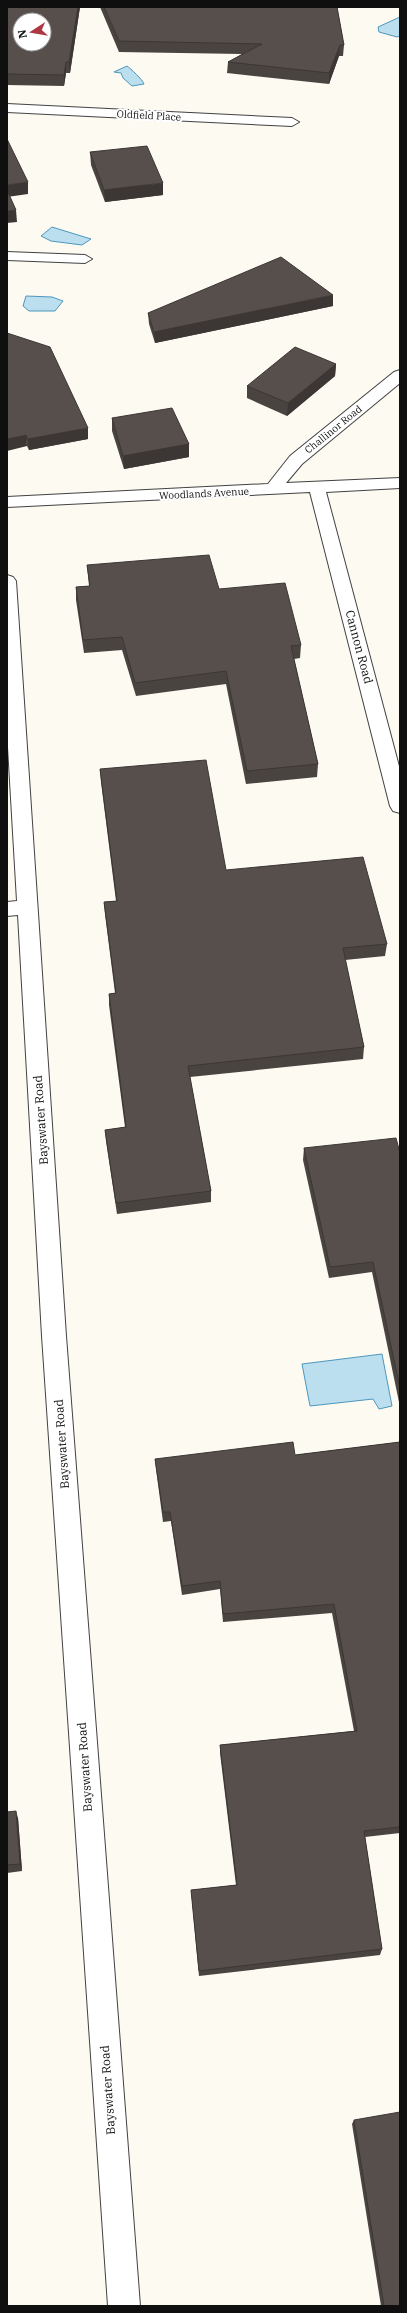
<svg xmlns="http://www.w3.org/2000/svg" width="407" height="2313" viewBox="0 0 407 2313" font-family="'IBM Plex Serif',serif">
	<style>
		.water { fill: #bcdfef; stroke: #4c97bd }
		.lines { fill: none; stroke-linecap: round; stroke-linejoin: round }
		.minor-casing { stroke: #424242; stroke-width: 2 }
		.minor { fill: #fff; fill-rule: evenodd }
		.wall { fill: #4a4441 }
		.shaded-wall { fill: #3c3735 }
		.building { fill: #564f4c; stroke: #3c3735; fill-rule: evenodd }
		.labels { text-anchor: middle; stroke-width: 4; stroke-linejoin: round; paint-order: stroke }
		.far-street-label { font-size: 10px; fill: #0f0f0f; stroke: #fff }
		.street-label { font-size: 12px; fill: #0f0f0f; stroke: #fff }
	</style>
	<rect width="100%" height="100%" fill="#fdfaf2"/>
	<g class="water">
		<path d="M 400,17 L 400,36 L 397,37 L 379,32 L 378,27 Z"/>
		<path d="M 127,66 C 130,68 143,80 144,84 L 132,86 L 123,78 L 121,73 L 114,72 Z"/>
		<path d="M 52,227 L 91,239 L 82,245 L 51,241 L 41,236 Z"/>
		<path d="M 26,296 L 52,297 L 63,301 L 55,311 L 29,311 L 23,306 Z"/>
		<path d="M 382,1354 L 392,1406 L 379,1409 L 373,1399 L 310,1406 L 302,1364 Z"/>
	</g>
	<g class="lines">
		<g class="minor-casing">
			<g id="minor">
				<path d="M 7,104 L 292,118 L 299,122 L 292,126 L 7,112 Z"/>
				<path d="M 7,252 L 85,255 L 92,259 L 85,263 L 7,260 Z"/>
				<path d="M 400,370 L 400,383 L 302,464 L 286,483 L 400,478 L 400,488 L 326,492 L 400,770 L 400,813 L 393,811 L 390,806 L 310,492 L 7,507 L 7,497 L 268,484 L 290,456 L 394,372 Z"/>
				<path d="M 7,575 L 13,577 L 16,581 L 66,1336 L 140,2306 L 108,2306 L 42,1336 L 18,915 L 7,916 L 7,902 L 17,901 L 7,730 Z"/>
			</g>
		</g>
		<use href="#minor" class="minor"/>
	</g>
	<g class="wall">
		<path d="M 7,7 L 80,7 L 70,73 L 66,73 L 64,86 L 7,85 Z"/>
		<path d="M 100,7 L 337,7 L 344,45 L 343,56 L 339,56 L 329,84 L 227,73 L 228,62 L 242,54 L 119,52 Z"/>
		<path d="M 90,152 L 163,195 L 105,202 L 91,165 Z"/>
		<path d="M 333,306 L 155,343 L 149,324 L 148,313 Z"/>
		<path d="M 7,333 L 88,439 L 29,450 L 27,446 Z"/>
		<path d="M 336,364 L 335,376 L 287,416 L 247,398 L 247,386 Z"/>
		<path d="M 112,418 L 189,444 L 189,457 L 124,469 L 112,431 Z"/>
		<path d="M 87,565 L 219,589 L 301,645 L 300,658 L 294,659 L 318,764 L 317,777 L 246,784 L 226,684 L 136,696 L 122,650 L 84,653 L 76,600 L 76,587 L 89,586 Z"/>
		<path d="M 100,769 L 226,870 L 387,944 L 385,956 L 345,960 L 364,1047 L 363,1059 L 190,1077 L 211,1191 L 211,1202 L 117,1214 L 106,1141 L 105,1130 L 125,1127 L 109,1005 L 109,994 L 115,993 L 105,914 L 104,902 L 116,901 L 101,782 Z"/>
		<path d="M 304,1148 L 400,1153 L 400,1407 L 372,1272 L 329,1278 L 303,1160 Z"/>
		<path d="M 400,1442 L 400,1833 L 365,1837 L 382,1949 L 380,1955 L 199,1976 L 191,1890 L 236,1885 L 220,1753 L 220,1745 L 354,1731 L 332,1613 L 223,1622 L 220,1589 L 182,1595 L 171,1521 L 163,1522 L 156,1469 L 155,1459 L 295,1455 Z"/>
		<path d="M 7,1812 L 18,1818 L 22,1871 L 7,1873 Z"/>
		<path d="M 354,2120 L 400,2306 L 381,2306 L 352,2124 Z"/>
	</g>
	<g class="shaded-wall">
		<path d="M 78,7 L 80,7 L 70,73 L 69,62 Z"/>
		<path d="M 340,45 L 339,56 L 329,84 L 329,73 Z"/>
		<path d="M 66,62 L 66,73 L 64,86 L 64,75 Z"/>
		<path d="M 28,182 L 28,194 L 7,197 L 7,185 Z"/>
		<path d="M 163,183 L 163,195 L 105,202 L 104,190 Z"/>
		<path d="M 16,210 L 17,222 L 7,223 L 7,211 Z"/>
		<path d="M 333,295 L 333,306 L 155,343 L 154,332 Z"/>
		<path d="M 336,364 L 335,376 L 287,416 L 288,403 Z"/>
		<path d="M 88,428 L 88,439 L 29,450 L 28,439 Z"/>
		<path d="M 26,435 L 27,446 L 7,451 L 7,439 Z"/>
		<path d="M 189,444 L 189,457 L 124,469 L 123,456 Z"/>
		<path d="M 16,1811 L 18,1818 L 22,1871 L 20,1864 Z"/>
	</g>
	<g class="building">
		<path d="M 7,7 L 78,7 L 69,62 L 66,62 L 64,75 L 7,74 ZM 20,20 L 44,20 L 44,44 L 20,44 Z"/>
		<path d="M 104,7 L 337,7 L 344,45 L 340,45 L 329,73 L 228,62 L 262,44 L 119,41 Z"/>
		<path d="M 7,139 L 28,182 L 7,185 Z"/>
		<path d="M 147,146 L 163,183 L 104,190 L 90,152 Z"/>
		<path d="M 7,190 L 16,210 L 7,211 Z"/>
		<path d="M 281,257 L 333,295 L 154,332 L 148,313 Z"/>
		<path d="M 7,333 L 50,347 L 88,428 L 28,439 L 26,435 L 7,439 Z"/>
		<path d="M 295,347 L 336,364 L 288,403 L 247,386 Z"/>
		<path d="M 172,408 L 189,444 L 123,456 L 112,418 Z"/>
		<path d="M 209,555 L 219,589 L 285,583 L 301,645 L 291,646 L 318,764 L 247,771 L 226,671 L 135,683 L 122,637 L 83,640 L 76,587 L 90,586 L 87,565 Z"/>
		<path d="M 206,760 L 226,870 L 363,857 L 387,944 L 343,948 L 364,1047 L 188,1066 L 211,1191 L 116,1203 L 105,1130 L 126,1127 L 109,994 L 116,993 L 104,902 L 117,901 L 100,769 Z"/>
		<path d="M 396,1138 L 400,1153 L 400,1388 L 373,1262 L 330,1267 L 304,1148 Z"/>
		<path d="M 293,1442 L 295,1455 L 400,1442 L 400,1827 L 364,1831 L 382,1949 L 199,1971 L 191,1890 L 237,1885 L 220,1745 L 357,1731 L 334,1604 L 223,1614 L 220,1581 L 182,1586 L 170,1512 L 163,1512 L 155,1459 Z"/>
		<path d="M 16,1811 L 20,1864 L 7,1865 L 7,1812 Z"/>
		<path d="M 400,2112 L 400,2306 L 384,2306 L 354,2120 Z"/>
	</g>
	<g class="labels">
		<g class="far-street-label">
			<text transform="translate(149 115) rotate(3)" y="4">Oldfield Place</text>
			<text transform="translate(333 429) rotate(-39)" y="4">Challinor Road</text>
			<text transform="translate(204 493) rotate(-3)" y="4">Woodlands Avenue</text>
		</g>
		<g class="street-label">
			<text transform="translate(359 647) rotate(75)" y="4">Cannon Road</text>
			<text transform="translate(41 1120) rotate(-94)" y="4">Bayswater Road</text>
			<text transform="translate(62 1444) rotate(-94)" y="4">Bayswater Road</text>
			<text transform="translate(85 1767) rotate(-94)" y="4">Bayswater Road</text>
			<text transform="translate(108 2090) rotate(-94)" y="4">Bayswater Road</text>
		</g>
	</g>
	<rect width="407" height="2313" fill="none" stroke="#0f0f0f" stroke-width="16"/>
	<g transform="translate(32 32) rotate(258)"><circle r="19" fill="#ffffff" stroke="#9f9f9f"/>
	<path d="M0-3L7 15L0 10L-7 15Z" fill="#ae3744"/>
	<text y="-6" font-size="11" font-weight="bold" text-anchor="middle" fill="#0f0f0f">N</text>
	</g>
</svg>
